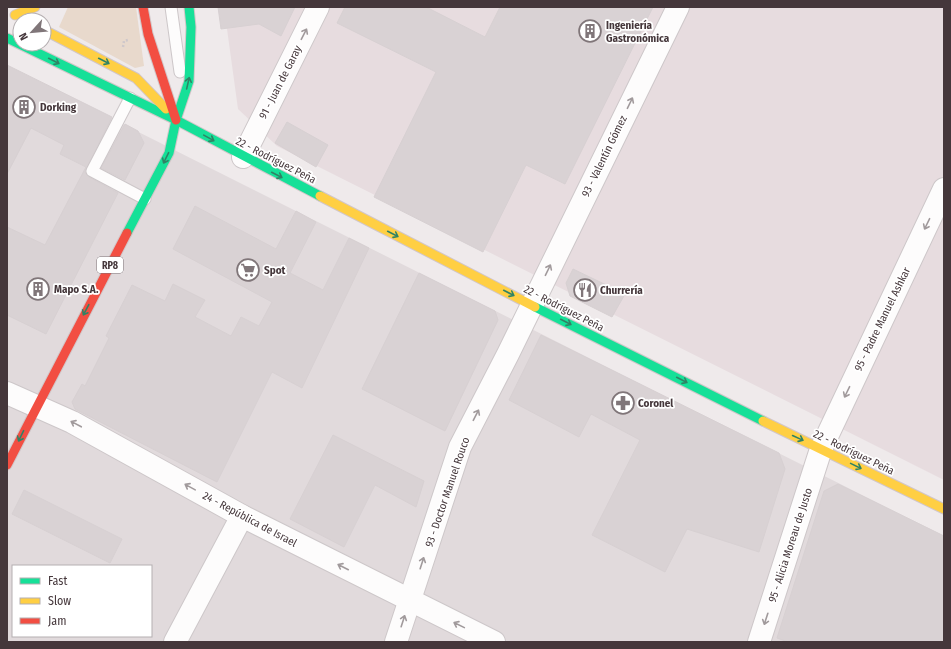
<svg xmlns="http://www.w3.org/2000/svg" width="951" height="649" viewBox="0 0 951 649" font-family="'Fira Sans Condensed',sans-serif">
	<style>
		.residential { fill: #e7dcdf }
		.industrial { fill: #e1dadc; fill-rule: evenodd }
		.green { fill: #e8d9cc }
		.building { fill: #d9d2d4; stroke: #d7d0d2 }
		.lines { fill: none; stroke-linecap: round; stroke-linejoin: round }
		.lane-casing { stroke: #cdc7c9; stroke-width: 13 }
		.street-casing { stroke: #cdc7c9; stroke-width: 24 }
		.fast-casing { stroke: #d2c6c8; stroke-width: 11 }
		.slow-casing { stroke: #d2c6c8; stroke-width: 11 }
		.jam-casing { stroke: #d2c6c8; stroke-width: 11 }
		.path { stroke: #cec7ca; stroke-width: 2.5; stroke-dasharray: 2 2; stroke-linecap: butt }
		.lane { stroke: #fdfcfc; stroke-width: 11 }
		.street { stroke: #fdfcfc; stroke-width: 22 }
		.fast { stroke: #16e098; stroke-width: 9 }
		.slow { stroke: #ffcf43; stroke-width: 9 }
		.jam { stroke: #f24e42; stroke-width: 9 }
		.oneway { stroke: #a19a9c }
		.oneway2 { stroke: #308365 }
		.labels { text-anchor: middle; stroke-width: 3.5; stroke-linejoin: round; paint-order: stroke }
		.shield { fill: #fff; stroke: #7d7376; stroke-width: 1 }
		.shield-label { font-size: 10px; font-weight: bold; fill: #45373b }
		.poi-label { font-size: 11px; font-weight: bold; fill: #45373b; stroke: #fff; text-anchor: start }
		.street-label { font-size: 11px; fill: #45373b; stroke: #fff }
	</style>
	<rect width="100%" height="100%" fill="#efeaeb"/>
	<path class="residential" d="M 224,7 L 944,7 L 944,480 L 277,146 L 238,109 Z"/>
	<path class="industrial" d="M 7,66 L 944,536 L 944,642 L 7,642 ZM 13,566 L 151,566 L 151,636 L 13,636 Z"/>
	<path class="green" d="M 68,7 L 136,7 L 144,66 L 135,68 L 59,27 Z"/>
	<g class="building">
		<path d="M 218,7 L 295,7 L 281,36 L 259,24 L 221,29 Z"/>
		<path d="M 345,7 L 426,7 L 485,37 L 500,7 L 653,7 L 565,184 L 526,165 L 483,252 L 374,197 L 436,72 L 337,23 Z"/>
		<path d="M 7,65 L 112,117 L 85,172 L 89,177 L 118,193 L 46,334 L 7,315 L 7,227 L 45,245 L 86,167 L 60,154 L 64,145 L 31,128 L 7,174 Z"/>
		<path d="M 287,122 L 328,145 L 316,167 L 275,143 Z"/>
		<path d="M 125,124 L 138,131 L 144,143 L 125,180 L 101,168 Z"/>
		<path d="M 195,206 L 276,249 L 296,211 L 316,222 L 290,273 L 323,290 L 349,238 L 369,248 L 302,388 L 272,372 L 217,482 L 75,409 L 72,402 L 82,384 L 85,386 L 109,338 L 106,336 L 132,285 L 165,301 L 173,284 L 205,300 L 195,317 L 231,336 L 241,317 L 259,326 L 272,302 L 173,249 Z"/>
		<path d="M 573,269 L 625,294 L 612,317 L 570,296 L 566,283 Z"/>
		<path d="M 419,273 L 495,311 L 498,320 L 445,431 L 362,389 Z"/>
		<path d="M 541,335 L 779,453 L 785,469 L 759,552 L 687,529 L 665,572 L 592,535 L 640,440 L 591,414 L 579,437 L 509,400 Z"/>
		<path d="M 333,435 L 424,481 L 416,507 L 375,485 L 344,547 L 290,519 Z"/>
		<path d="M 838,484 L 944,536 L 944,642 L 788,642 L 777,638 L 824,491 Z"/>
		<path d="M 24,490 L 122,539 L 110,563 L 12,514 Z"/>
	</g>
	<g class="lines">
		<g class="lane-casing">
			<g id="lane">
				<path d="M 171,7 L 180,72"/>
				<path d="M 130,98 L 92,171 L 145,199"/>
			</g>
		</g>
		<g class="street-casing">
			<g id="street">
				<path d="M 243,157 L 318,7"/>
				<path d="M 7,393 L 72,422 L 242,516 L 494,642"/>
				<path d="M 175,642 L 242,516"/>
				<path d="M 396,642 L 460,447 L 508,354 L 678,7"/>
				<path d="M 759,642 L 821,449 L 944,189"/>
			</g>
		</g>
		<g class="fast-casing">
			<g id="fast">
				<path d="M 7,38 L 176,120 L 320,196"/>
				<path d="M 127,233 L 169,153 L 176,120 L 189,81 L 191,27 L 189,7"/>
				<path d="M 535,307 L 763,421"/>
			</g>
		</g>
		<g class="slow-casing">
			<g id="slow">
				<path d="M 15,15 L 35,7"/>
				<path d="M 44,30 L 136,78 L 166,109"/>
				<path d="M 320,196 L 535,307"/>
				<path d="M 763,421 L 944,509"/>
			</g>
		</g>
		<g class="jam-casing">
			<g id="jam">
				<path d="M 143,7 L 148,34 L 176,120"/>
				<path d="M 7,465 L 127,233"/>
			</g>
		</g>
		<path class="path" d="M 123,47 L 124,41 L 128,40"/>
		<use href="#lane" class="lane"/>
		<use href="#street" class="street"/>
		<use href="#fast" class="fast"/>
		<use href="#slow" class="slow"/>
		<use href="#jam" class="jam"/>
	</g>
	<defs><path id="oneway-shaft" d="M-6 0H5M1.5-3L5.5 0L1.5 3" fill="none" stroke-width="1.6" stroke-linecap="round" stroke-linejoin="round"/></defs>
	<g class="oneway">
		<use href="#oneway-shaft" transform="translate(304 34) rotate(-63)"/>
		<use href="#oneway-shaft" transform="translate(630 103) rotate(-64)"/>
		<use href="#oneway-shaft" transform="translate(927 224) rotate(116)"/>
		<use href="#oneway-shaft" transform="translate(548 270) rotate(-64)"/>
		<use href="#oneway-shaft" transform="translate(847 392) rotate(116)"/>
		<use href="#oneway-shaft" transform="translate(476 415) rotate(-63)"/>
		<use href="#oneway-shaft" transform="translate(76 424) rotate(-152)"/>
		<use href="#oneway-shaft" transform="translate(190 487) rotate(-151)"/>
		<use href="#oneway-shaft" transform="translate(422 563) rotate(-72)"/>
		<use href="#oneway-shaft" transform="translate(343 567) rotate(-153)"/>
		<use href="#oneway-shaft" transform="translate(766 619) rotate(108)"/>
		<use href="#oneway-shaft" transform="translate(403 621) rotate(-72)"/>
		<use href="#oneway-shaft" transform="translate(459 625) rotate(-154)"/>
	</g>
	<g class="oneway2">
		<use href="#oneway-shaft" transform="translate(54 61) rotate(27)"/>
		<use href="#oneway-shaft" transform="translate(104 61) rotate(27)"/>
		<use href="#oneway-shaft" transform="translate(188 83) rotate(-77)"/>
		<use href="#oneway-shaft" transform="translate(209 138) rotate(29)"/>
		<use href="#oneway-shaft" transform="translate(166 158) rotate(116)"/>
		<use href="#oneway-shaft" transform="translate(277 175) rotate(27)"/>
		<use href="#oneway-shaft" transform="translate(393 234) rotate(27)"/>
		<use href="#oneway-shaft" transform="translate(509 293) rotate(27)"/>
		<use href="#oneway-shaft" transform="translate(86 310) rotate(118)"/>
		<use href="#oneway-shaft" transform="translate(566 322) rotate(27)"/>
		<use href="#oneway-shaft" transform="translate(682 380) rotate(27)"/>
		<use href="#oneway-shaft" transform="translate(21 436) rotate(116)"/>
		<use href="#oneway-shaft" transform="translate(798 438) rotate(25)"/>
		<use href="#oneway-shaft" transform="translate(856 466) rotate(26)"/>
	</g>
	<defs>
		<g id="building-ring" transform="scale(1.15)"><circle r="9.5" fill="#fff" stroke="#807679" stroke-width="1.5"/><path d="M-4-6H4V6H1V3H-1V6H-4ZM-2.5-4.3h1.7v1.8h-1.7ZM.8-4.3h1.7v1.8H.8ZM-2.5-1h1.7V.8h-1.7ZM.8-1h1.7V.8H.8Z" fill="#807679"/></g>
		<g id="supermarket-ring" transform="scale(1.15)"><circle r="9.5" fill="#fff" stroke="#807679" stroke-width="1.5"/><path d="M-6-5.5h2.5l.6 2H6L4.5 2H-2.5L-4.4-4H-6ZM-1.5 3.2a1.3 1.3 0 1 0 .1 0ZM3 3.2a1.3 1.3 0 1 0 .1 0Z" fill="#807679"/></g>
		<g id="restaurant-ring" transform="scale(1.15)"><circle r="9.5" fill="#fff" stroke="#807679" stroke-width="1.5"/><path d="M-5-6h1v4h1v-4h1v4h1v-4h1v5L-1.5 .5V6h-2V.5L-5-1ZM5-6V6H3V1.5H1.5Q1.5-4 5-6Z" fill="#807679"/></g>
		<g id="pharmacy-ring" transform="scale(1.15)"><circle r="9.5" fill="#fff" stroke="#807679" stroke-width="1.5"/><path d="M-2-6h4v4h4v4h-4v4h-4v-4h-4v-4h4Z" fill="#807679"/></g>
	</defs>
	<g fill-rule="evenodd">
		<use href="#building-ring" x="590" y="31"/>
		<use href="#building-ring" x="24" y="107"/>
		<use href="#supermarket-ring" x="248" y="270"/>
		<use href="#building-ring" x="38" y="289"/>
		<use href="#restaurant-ring" x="585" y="290"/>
		<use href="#pharmacy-ring" x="623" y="403"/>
	</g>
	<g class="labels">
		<rect class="shield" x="97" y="257" width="26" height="16" rx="3"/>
		<g class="shield-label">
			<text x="110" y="269">RP8</text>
		</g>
		<g class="poi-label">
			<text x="606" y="29">Ingeniería<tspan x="606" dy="13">Gastronómica</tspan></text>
			<text x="40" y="111">Dorking</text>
			<text x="264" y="274">Spot</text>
			<text x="54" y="293">Mapo S.A.</text>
			<text x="600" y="294">Churrería</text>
			<text x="638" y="407">Coronel</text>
		</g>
		<g class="street-label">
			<text transform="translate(280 82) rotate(-63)" y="4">91 - Juan de Garay</text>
			<text transform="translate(604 156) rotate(-64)" y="4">93 - Valentín Gómez</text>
			<text transform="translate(276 160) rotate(27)" y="4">22 - Rodríguez Peña</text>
			<text transform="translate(564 308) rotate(27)" y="4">22 - Rodríguez Peña</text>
			<text transform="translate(882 319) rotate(-64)" y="4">95 - Padre Manuel Ashkar</text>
			<text transform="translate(854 452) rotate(26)" y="4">22 - Rodríguez Peña</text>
			<text transform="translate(447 492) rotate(-71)" y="4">93 - Doctor Manuel Rouco</text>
			<text transform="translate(250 519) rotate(28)" y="4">24 - República de Israel</text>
			<text transform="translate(790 545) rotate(-72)" y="4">95 - Alicia Moreau de Justo</text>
		</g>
	</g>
	<rect width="951" height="649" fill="none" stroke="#45373b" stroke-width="16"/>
	<rect x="12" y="565" width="140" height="72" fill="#ffffff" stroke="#b5afb1"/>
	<rect x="20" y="578" width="20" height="6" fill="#16e098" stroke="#b5afb1"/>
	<text x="48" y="585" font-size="12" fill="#45373b">Fast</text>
	<rect x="20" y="598" width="20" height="6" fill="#ffcf43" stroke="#b5afb1"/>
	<text x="48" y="605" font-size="12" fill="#45373b">Slow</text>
	<rect x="20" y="618" width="20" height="6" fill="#f24e42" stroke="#b5afb1"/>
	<text x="48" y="625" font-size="12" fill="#45373b">Jam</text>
	<g transform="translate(32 32) rotate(243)"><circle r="19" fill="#ffffff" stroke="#b5afb1"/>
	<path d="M0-3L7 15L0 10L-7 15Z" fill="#807679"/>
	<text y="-6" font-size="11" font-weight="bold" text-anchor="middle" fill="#45373b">N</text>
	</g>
</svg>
